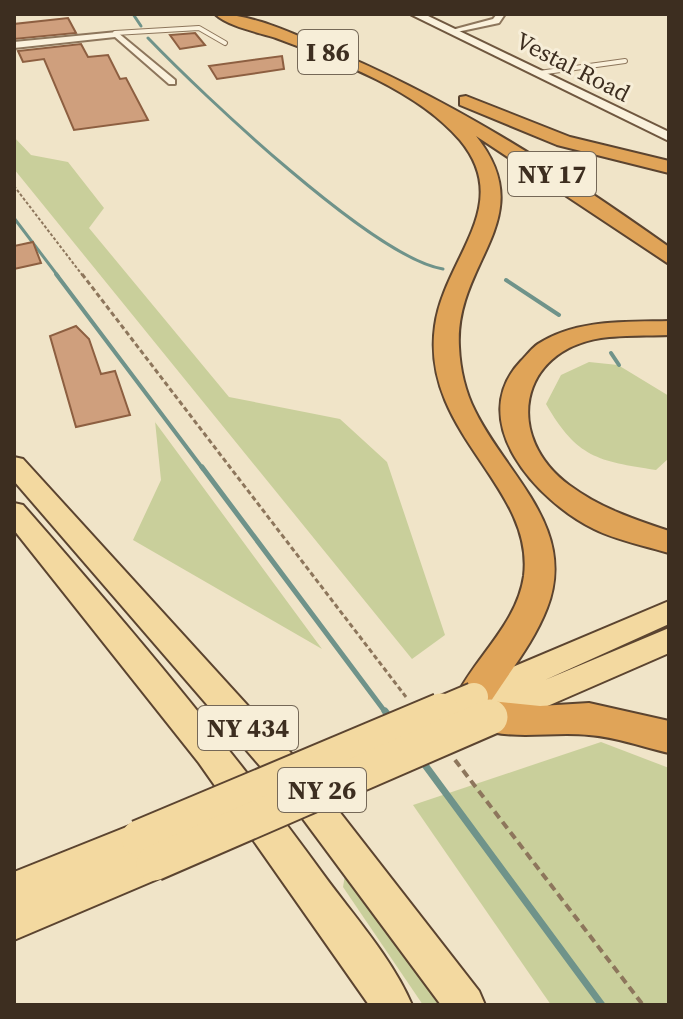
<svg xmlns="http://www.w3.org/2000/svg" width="683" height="1019" viewBox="0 0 683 1019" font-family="'Source Serif 4',serif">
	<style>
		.green { fill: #c9cf9b }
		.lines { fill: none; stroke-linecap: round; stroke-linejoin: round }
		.stream-far3 { stroke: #6f938a; stroke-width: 3 }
		.stream-far2 { stroke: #6f938a; stroke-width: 4 }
		.stream-far1 { stroke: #6f938a; stroke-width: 5 }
		.stream { stroke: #6f938a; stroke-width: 7 }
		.building { fill: #cf9f7d; stroke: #8d5f41; stroke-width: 2 }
		.lane-casing { stroke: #8d765c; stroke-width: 6 }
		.street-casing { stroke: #8d765c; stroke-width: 4 }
		.secondary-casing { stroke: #6f573f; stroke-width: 4 }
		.primary-casing { stroke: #5b4430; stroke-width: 4 }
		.highway-casing { stroke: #5b4430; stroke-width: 4 }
		.path-far2 { stroke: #8d765c; stroke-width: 2; stroke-dasharray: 3 2; stroke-linecap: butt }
		.path-far1 { stroke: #8d765c; stroke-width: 3; stroke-dasharray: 5 3; stroke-linecap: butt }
		.path { stroke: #8d765c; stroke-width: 4; stroke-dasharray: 8 5; stroke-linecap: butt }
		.lane { stroke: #faf1dc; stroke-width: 4 }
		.street { fill: #faf1dc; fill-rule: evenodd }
		.secondary { fill: #faf1dc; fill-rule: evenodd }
		.primary { fill: #f3d9a0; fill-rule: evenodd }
		.highway { fill: #e0a458; fill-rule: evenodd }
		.primary-bridge-far1-casing { stroke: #5b4430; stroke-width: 32; stroke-linecap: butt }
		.primary-bridge-casing { stroke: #5b4430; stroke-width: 39; stroke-linecap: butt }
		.primary-bridge-far1 { stroke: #f3d9a0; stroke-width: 28 }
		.primary-bridge { stroke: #f3d9a0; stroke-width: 35 }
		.labels { text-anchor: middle; stroke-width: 6; stroke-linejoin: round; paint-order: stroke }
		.far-street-label { font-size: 24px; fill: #3d2e20; stroke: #f7eed8 }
		.shield { fill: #f7eed8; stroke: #756857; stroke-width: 2 }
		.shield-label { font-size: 26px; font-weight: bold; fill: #3d2e20 }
	</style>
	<rect width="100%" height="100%" fill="#f0e4c8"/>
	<g class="green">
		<path d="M 14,137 L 31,155 L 68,162 L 104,208 L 89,228 L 229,397 L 340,419 L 387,462 L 445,635 L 412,659 L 14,169 Z"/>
		<path d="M 589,362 L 618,365 L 669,396 L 669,458 L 656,470 C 598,461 577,458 546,404 L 561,375 Z"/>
		<path d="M 155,421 L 155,422 L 322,649 L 133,540 L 161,480 Z"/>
		<path d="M 601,742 L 669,768 L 669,1005 L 551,1005 L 413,805 Z"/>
		<path d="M 346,869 L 444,1005 L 423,1005 L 343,887 Z"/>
	</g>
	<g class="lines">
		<g class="stream-far3">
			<path d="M 133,14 L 141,26"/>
			<path d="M 148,38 C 201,93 374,258 443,269"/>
			<path d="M 14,218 L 58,276"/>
		</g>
		<g class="stream-far2">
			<path d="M 56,274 L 203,469"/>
			<path d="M 506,280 L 559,315"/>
			<path d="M 611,353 L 619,365"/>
		</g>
		<path class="stream-far1" d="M 202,467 L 386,713"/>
		<g class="stream">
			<path d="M 385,711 L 390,718"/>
			<path d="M 422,761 L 602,1005"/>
		</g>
	</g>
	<g class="building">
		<path d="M 68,18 L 76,33 L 14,39 L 14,24 Z"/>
		<path d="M 195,33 L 205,45 L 180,49 L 170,35 Z"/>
		<path d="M 81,44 L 88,57 L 108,55 L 120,79 L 126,78 L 148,120 L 74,130 L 44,59 L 23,62 L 18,51 Z"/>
		<path d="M 282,56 L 284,69 L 217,79 L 209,66 Z"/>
		<path d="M 33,242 L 41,263 L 14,269 L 14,246 Z"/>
		<path d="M 76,326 L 89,339 L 101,374 L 115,371 L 130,415 L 76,427 L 50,336 Z"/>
	</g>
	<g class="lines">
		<g class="lane-casing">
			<g id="lane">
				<path d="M 115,33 L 199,28 L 225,43"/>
				<path d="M 539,73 L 625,61"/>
			</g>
		</g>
		<g class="street-casing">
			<g id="street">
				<path d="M 497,14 L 505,14 L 499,23 L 452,33 L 448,31 L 493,19 Z"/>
				<path d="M 117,32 L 175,80 L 175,84 L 169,84 L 115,37 L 14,48 L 14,42 Z"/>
			</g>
		</g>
		<g class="secondary-casing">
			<path id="secondary" d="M 410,14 L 424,14 L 669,132 L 669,141 Z"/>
		</g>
		<g class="primary-casing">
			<g id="primary">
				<path d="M 14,457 L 23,459 L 310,774 L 479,991 L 485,1005 L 441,1005 L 286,796 L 14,481 Z"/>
				<path d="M 14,503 L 23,505 C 128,625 230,746 323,874 C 353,915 392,958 412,1005 L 369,1005 L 199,763 L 14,530 Z"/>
				<path d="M 669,601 L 669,624 L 545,680 L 669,628 L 669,653 L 490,731 L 479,727 L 474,717 L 478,709 L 463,706 L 459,697 L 463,688 Z"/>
				<path d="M 139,822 L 151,826 L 156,838 L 153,846 L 167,851 L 172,863 L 167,875 L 14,940 L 14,872 Z"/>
			</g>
		</g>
		<g class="highway-casing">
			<g id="highway">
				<path d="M 215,14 C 251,14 286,31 320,45 C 445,96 558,168 669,247 L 669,264 L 476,136 C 542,219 454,261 459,347 C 460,369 465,391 475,411 C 507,476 578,528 547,608 C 534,642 510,671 491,701 L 540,706 L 589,703 L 669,721 L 669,753 C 643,747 616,737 589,735 C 551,731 515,741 477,728 L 472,717 L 474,712 L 461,708 L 456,697 C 476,656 517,624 524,576 C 535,486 420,433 435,326 C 444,258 515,206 460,140 C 416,89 338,61 276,38 C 258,32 229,27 215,14 Z"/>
				<path d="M 466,96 L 570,137 L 669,161 L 669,173 L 557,145 L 460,105 L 460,97 Z"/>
				<path d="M 669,321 L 669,335 C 647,336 623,335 601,338 C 518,351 504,437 569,485 C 600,508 633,519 669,531 L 669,553 C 645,546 616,540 594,529 C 537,501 464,421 521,361 C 526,356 532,348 538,344 C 576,319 627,322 669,321 Z"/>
			</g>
		</g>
		<path class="path-far2" d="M 14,186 L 83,276"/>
		<path class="path-far1" d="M 82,274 L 406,697"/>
		<path class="path" d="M 455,760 L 643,1005"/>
		<use href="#lane" class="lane"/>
		<use href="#street" class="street"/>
		<use href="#secondary" class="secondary"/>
		<use href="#primary" class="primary"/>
		<use href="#highway" class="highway"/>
		<g class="primary-bridge-far1-casing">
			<path id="primary-bridge-far1" d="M 436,713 L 474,697"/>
		</g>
		<g class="primary-bridge-casing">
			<g id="primary-bridge">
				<path d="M 139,838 L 441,711"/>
				<path d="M 154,863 L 490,717"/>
			</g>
		</g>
		<use href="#primary-bridge-far1" class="primary-bridge-far1"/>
		<use href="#primary-bridge" class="primary-bridge"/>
	</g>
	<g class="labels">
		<g class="far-street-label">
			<text transform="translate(573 67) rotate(27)" y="8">Vestal Road</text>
		</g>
		<g class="shield">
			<rect x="298" y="30" width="60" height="44" rx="6"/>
			<rect x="508" y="152" width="88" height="44" rx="6"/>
			<rect x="198" y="706" width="100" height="44" rx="6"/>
			<rect x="278" y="768" width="88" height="44" rx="6"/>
		</g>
		<g class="shield-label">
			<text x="328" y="61">I 86</text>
			<text x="552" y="183">NY 17</text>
			<text x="248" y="737">NY 434</text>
			<text x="322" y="799">NY 26</text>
		</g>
	</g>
	<rect width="683" height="1019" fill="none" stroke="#3d2e20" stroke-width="32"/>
</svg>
